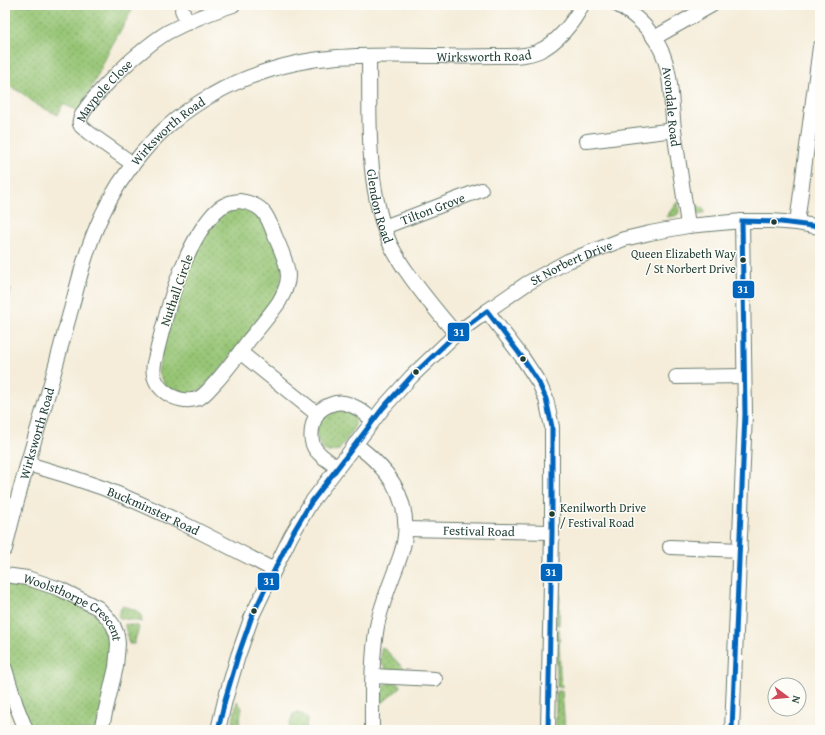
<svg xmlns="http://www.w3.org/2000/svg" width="825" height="735" viewBox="0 0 825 735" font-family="'Gentium Book Plus',serif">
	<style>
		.green { fill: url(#green-dots); stroke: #5a8154 }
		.forest { fill: url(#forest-crowns); stroke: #4c744d }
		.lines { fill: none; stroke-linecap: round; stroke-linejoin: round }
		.minor-casing { stroke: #6a7b6e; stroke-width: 16 }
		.minor { stroke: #fff; stroke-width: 14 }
		.bus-1-casing { stroke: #fdfcf7; stroke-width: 8 }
		.bus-1 { stroke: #0065bd; stroke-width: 5 }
		.bus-dot { fill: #1f3d34; stroke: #fdfcf7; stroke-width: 1.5 }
		.labels { text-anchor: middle; stroke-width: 3; stroke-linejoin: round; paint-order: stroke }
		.bus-label { font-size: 12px; fill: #1f3d34; stroke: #fdfcf7; text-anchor: end }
		.street-label { font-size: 13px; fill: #1f3d34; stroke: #fdfcf7 }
		.line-badge { stroke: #fdfcf7; stroke-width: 1.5 }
		.badge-label { font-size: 11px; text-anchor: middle; font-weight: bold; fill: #fff }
	</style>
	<defs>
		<pattern id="green-dots" width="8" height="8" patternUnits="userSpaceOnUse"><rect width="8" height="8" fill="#96c574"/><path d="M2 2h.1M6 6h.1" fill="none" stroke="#7aa160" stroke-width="1.8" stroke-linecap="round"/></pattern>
		<pattern id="forest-crowns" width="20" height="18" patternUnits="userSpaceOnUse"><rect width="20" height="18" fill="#78aa66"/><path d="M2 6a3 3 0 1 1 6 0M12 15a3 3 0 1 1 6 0" fill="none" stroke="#628c55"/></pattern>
	</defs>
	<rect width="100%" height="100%" fill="#fdfcf7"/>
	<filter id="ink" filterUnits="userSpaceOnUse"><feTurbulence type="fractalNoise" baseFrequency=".025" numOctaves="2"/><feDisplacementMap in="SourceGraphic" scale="8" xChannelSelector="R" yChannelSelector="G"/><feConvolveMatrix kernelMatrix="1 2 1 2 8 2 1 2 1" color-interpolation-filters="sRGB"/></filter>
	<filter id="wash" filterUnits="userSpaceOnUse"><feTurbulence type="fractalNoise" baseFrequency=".012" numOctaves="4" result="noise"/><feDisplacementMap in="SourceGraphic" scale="16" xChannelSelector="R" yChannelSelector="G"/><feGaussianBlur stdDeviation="0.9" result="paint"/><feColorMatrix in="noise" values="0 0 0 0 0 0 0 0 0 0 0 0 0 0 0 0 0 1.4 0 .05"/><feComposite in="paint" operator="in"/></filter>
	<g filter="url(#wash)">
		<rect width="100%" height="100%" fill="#f5edda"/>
		<g class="green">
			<path d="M 5,5 L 135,5 L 111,47 L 80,112 L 63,104 L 58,115 L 37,105 L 22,93 L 5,84 Z"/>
			<path d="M 691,200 L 704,210 L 705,212 C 700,215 696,213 692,210 Z"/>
			<path d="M 678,201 C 680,215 680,216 666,217 Z"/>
			<path d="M 239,205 L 263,217 L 283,265 L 279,293 L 207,387 L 187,396 L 167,388 L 158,373 L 162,349 L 185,270 L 212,220 Z"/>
			<path d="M 336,408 L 349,410 C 351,412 353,415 355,418 C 358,428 344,442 339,450 C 336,450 332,452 329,452 C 319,451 314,432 318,425 C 321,417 329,413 336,408 Z"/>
			<path d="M 557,554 L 561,555 L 559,625 L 556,625 Z"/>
			<path d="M 14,582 L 49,589 L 104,619 L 115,644 L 97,730 L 31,730 L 14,689 L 5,644 L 5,589 L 8,585 Z"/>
			<path d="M 122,606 C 131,609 142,609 142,622 L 120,618 L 118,616 Z"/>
			<path d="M 125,624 L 138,626 L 139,627 L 134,644 L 129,644 L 125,626 Z"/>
			<path d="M 556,629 L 559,629 L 560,675 L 562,687 L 557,687 Z"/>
			<path d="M 383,647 L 404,669 L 402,672 L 387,671 L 384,666 L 381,664 L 381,648 Z"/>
			<path d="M 388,683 L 398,683 L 401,685 L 401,687 L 381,704 L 381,689 Z"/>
			<path d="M 556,691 L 562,691 L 565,730 L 556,730 Z"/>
			<path d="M 237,701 L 242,708 L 238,730 L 231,730 Z"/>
			<path d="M 297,713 L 304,715 L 307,718 L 306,730 L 289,730 L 291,720 L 293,714 Z"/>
		</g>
		<path class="forest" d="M 5,288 L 11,289 L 5,310 Z"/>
	</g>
	<g filter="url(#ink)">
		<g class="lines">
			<g class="minor-casing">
				<g id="minor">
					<path id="s1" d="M 618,5 C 635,15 651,30 660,48 C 672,70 671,104 674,129 C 678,161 684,194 688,226"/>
					<path d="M 182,10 L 188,23"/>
					<path d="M 654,38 L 712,5"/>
					<path id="s2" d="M 369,56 C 370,119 365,187 391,246 C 396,255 401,264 407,272 C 422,294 439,314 456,334"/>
					<path d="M 587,141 L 674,130"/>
					<path id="s3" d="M 133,164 L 89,133 L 81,126 C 80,124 79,123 80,120 C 83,105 128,62 141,52 C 149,45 158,38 168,32 C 189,21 211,12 233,5"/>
					<path d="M 239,201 C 263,204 267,214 275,236 C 280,247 288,264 288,276 C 288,285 283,295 279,302 C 270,315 259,328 249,340 C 238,355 227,370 215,383 C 210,388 205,395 199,398 C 188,403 174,399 165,392 C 155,384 152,375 154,363 C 166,316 176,268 203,227 C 209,219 216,208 227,204 C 230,202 235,202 239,201 Z"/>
					<path d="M 797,223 L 820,47"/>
					<path id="s4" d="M 384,227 L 481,190"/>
					<path d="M 487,311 L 522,357 L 539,383 L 546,399 L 552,427 L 552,532 L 548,730"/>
					<path d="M 240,352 L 317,414"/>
					<path d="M 676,377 L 744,376"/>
					<path d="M 355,444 C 363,450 372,457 378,464 C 402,488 412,521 401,554 C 393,578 382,601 377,626 C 371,660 372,696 372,730"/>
					<path id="s5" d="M 28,464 C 53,471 78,479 103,488 C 162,511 218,541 274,570"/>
					<path d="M 337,467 C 329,461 319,456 314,447 C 309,438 312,423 317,414 C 322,407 335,401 344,403 C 356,405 364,413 373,420"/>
					<path id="s6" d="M 406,529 L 552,532"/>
					<path d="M 670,547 L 740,550"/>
					<path id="s7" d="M 5,549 C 17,495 34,443 49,390 C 57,362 64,334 72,306 C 80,275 88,244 102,215 C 112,193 126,172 142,153 C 160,131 186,109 212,95 C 244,76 291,61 329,58 C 367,54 405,56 443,56 C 460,57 477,56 494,56 C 509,56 525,57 539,51 C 557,43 574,22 582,5"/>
					<path id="s8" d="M 5,575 L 27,578 L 60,589 L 98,608 L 107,617 L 113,625 L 117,635 L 118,644 L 116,667 L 101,730"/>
					<path d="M 5,669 L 16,705 L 26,730"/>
					<path d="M 373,676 L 435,679"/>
					<path id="s9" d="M 218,730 L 225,700 L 238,656 L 252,616 L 264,591 L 291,536 L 310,504 L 383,408 L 412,376 L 456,334 L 487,311 L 526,284 L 568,261 L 624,239 L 650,233 L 688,226 L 742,221 L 771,221 L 797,223 L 820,227"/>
					<path d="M 732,730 L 745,414 L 742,221"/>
				</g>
			</g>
			<use href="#minor" class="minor"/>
			<g class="bus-1-casing">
				<g id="bus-1">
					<path d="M 218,730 L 225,700 L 238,656 L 252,616 L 291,536 L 310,504 L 383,408 L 412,376 L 456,334 L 487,311 L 522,357 L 539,383 L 546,399 L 552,427 L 552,532 L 548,730"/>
					<path d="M 732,730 L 745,414 L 742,221 L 781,222 L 820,227"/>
				</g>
			</g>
			<use href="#bus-1" class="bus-1"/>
		</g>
	</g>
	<g class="bus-dot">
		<circle cx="774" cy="222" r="3.5"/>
		<circle cx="743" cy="260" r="3.5"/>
		<circle cx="523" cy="359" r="3.5"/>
		<circle cx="416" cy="372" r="3.5"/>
		<circle cx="552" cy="514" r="3.5"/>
		<circle cx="254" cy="611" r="3.5"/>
	</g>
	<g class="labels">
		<g class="bus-label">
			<text x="736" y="258">Queen Elizabeth Way<tspan x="736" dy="15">/ St Norbert Drive</tspan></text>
			<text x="560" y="512" text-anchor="start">Kenilworth Drive<tspan x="560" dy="15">/ Festival Road</tspan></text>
		</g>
		<g class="street-label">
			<text dy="5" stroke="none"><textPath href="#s7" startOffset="792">Wirksworth Road</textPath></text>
			<text dy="5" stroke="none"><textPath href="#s3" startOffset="109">Maypole Close</textPath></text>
			<text dy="5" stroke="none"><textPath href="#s1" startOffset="121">Avondale Road</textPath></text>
			<text dy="5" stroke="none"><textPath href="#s7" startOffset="456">Wirksworth Road</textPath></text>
			<text dy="5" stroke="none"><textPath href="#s2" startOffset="151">Glendon Road</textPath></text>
			<text dy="5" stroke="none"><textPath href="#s4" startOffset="52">Tilton Grove</textPath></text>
			<text dy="5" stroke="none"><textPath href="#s9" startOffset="606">St Norbert Drive</textPath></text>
			<text transform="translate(176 290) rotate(-71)" y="5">Nuthall Circle</text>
			<text dy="5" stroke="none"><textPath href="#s7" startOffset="120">Wirksworth Road</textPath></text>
			<text dy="5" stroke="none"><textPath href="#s5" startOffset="134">Buckminster Road</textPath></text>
			<text dy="5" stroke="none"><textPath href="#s6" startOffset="73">Festival Road</textPath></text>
			<text dy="5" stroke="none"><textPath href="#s8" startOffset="79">Woolsthorpe Crescent</textPath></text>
		</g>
	</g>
	<g class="line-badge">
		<rect x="732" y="280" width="23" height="19" rx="4" fill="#0065bd"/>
		<rect x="447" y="322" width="23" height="20" rx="4" fill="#0065bd"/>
		<rect x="540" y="563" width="23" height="19" rx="4" fill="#0065bd"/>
		<rect x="257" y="572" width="23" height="19" rx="4" fill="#0065bd"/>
	</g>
	<g class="badge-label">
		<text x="743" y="293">31</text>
		<text x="459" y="336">31</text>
		<text x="551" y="576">31</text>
		<text x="269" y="585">31</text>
	</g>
	<rect width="825" height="735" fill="none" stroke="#fdfcf7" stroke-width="20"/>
	<g transform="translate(787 697) rotate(106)"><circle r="19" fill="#fdfcf7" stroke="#a4b0a9"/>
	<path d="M0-3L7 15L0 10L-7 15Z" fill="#d1495b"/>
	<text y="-6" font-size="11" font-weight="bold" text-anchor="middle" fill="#1f3d34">N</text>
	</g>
</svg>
